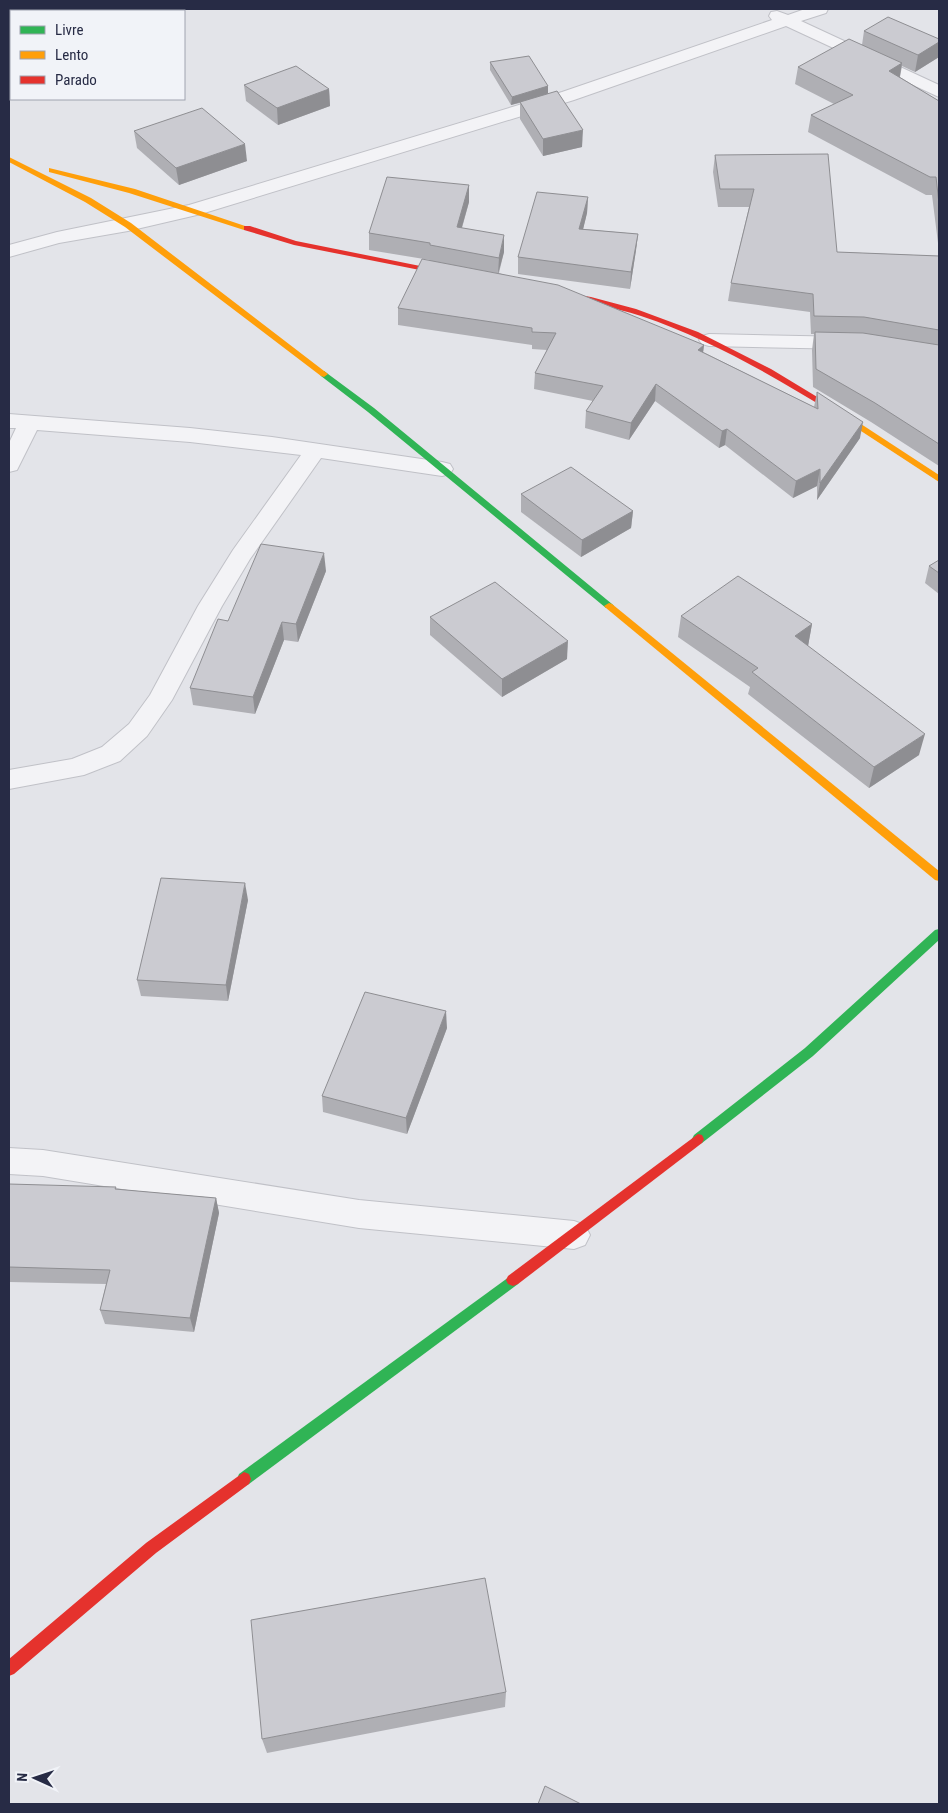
<svg xmlns="http://www.w3.org/2000/svg" width="948" height="1813" viewBox="0 0 948 1813" font-family="'Roboto Condensed',sans-serif">
	<style>
		.lines { fill: none; stroke-linecap: round; stroke-linejoin: round }
		.street-casing { stroke: #c0c1c7; stroke-width: 2 }
		.street { fill: #f3f3f6; fill-rule: evenodd }
		.fast { fill: #30b455; fill-rule: evenodd }
		.slow { fill: #ff9f0a; fill-rule: evenodd }
		.jam { fill: #e5322d; fill-rule: evenodd }
		.wall { fill: #afafb4 }
		.shaded-wall { fill: #8e8e92 }
		.building { fill: #cbcbd1; stroke: #8e8e92 }
	</style>
	<rect width="100%" height="100%" fill="#e3e4e9"/>
	<g class="lines">
		<g class="street-casing">
			<g id="street">
				<path d="M 805,9 L 828,9 L 826,13 L 801,21 L 939,85 L 939,97 L 786,26 L 574,100 L 201,214 L 128,231 L 59,243 L 9,257 L 9,245 L 57,232 L 189,205 L 562,92 L 772,20 L 769,16 L 771,12 L 777,11 L 788,15 Z"/>
				<path d="M 709,334 L 850,337 L 857,339 L 860,343 L 857,347 L 850,349 L 709,346 L 702,344 L 699,340 L 702,336 Z"/>
				<path d="M 9,414 L 190,428 L 272,437 L 442,462 L 450,464 L 453,469 L 450,474 L 442,476 L 321,458 L 250,559 L 222,606 L 172,700 L 147,736 L 120,761 L 84,775 L 9,789 L 9,770 L 72,759 L 102,747 L 129,724 L 150,695 L 198,606 L 233,550 L 301,455 L 190,442 L 37,430 L 17,470 L 9,472 L 9,443 L 16,428 L 9,428 Z"/>
				<path d="M 9,1148 L 43,1150 L 359,1200 L 574,1221 L 585,1225 L 590,1235 L 585,1245 L 574,1249 L 359,1228 L 43,1176 L 9,1174 Z"/>
			</g>
		</g>
		<use href="#street" class="street"/>
		<g class="fast">
			<path d="M 324,371 L 374,408 L 612,604 L 614,606 L 612,608 L 606,608 L 368,412 L 321,376 L 320,374 Z"/>
			<path d="M 939,929 L 939,940 L 813,1056 L 702,1143 L 698,1144 L 694,1143 L 692,1139 L 694,1135 L 805,1048 L 935,930 Z"/>
			<path d="M 513,1274 L 518,1276 L 520,1280 L 518,1284 L 249,1484 L 244,1486 L 239,1484 L 237,1479 L 239,1474 Z"/>
		</g>
		<g class="slow">
			<path d="M 9,157 L 91,198 L 131,223 L 328,374 L 324,377 L 321,376 L 125,227 L 85,202 L 9,162 Z"/>
			<path d="M 49,168 L 135,189 L 251,228 L 244,230 L 129,193 L 49,172 Z"/>
			<path d="M 838,409 L 939,475 L 939,482 L 835,414 L 834,412 Z"/>
			<path d="M 609,603 L 612,604 L 939,871 L 939,881 L 935,880 L 606,608 L 604,606 Z"/>
		</g>
		<g class="jam">
			<path d="M 244,226 L 250,226 L 296,241 L 455,273 L 459,275 L 455,277 L 294,245 L 244,230 Z"/>
			<path d="M 556,291 L 591,297 L 636,309 L 698,332 L 771,369 L 842,412 L 838,415 L 835,414 C 773,376 710,339 641,316 C 613,307 585,302 556,295 Z"/>
			<path d="M 698,1134 L 702,1135 L 704,1139 L 702,1143 L 518,1284 L 513,1286 L 508,1284 L 506,1280 L 508,1276 Z"/>
			<path d="M 244,1472 L 249,1474 L 251,1479 L 249,1484 L 156,1553 L 14,1674 L 9,1676 L 9,1659 L 146,1543 Z"/>
		</g>
	</g>
	<g class="wall">
		<path d="M 864,31 L 939,39 L 939,57 L 915,72 L 902,66 L 900,77 L 939,101 L 939,251 L 932,195 L 926,195 L 808,132 L 811,115 L 834,104 L 795,84 L 798,67 L 862,45 Z"/>
		<path d="M 490,62 L 548,86 L 548,93 L 582,147 L 543,156 L 520,119 L 520,103 L 511,105 L 490,70 Z"/>
		<path d="M 244,85 L 329,89 L 330,106 L 278,125 L 246,101 Z"/>
		<path d="M 134,131 L 247,161 L 179,185 L 137,148 Z"/>
		<path d="M 715,155 L 837,252 L 939,256 L 939,466 L 871,422 L 813,387 L 812,350 L 814,334 L 811,334 L 810,312 L 728,301 L 731,283 L 749,207 L 718,207 L 713,172 Z"/>
		<path d="M 469,185 L 469,202 L 462,228 L 504,252 L 499,273 L 704,345 L 703,352 L 814,407 L 817,392 L 860,438 L 817,500 L 817,486 L 793,498 L 725,445 L 719,448 L 655,401 L 629,440 L 585,428 L 586,411 L 593,401 L 534,389 L 535,373 L 547,350 L 532,349 L 532,345 L 398,325 L 398,308 L 430,260 L 369,250 L 369,233 Z"/>
		<path d="M 588,197 L 587,213 L 583,229 L 638,234 L 636,250 L 630,289 L 518,274 L 518,257 Z"/>
		<path d="M 521,494 L 633,511 L 631,528 L 581,557 L 521,512 Z"/>
		<path d="M 939,560 L 939,594 L 925,583 L 929,566 Z"/>
		<path d="M 326,571 L 298,642 L 284,640 L 255,714 L 193,705 L 190,688 L 228,621 Z"/>
		<path d="M 681,616 L 812,624 L 808,646 L 919,755 L 869,788 L 748,694 L 750,687 L 678,637 Z"/>
		<path d="M 430,617 L 567,659 L 502,697 L 430,635 Z"/>
		<path d="M 248,900 L 228,1001 L 141,996 L 137,980 Z"/>
		<path d="M 447,1028 L 407,1134 L 323,1112 L 322,1096 Z"/>
		<path d="M 9,1184 L 116,1189 L 216,1198 L 219,1213 L 194,1332 L 105,1324 L 100,1310 L 106,1284 L 9,1282 Z"/>
		<path d="M 506,1692 L 505,1707 L 267,1753 L 262,1739 Z"/>
	</g>
	<g class="shaded-wall">
		<path d="M 939,42 L 939,57 L 915,72 L 918,55 Z"/>
		<path d="M 902,63 L 899,81 L 889,71 Z"/>
		<path d="M 548,86 L 548,94 L 511,105 L 512,97 Z"/>
		<path d="M 329,89 L 330,106 L 278,125 L 277,108 Z"/>
		<path d="M 583,130 L 582,147 L 543,156 L 543,139 Z"/>
		<path d="M 245,144 L 247,161 L 179,185 L 176,168 Z"/>
		<path d="M 469,185 L 469,202 L 457,244 L 457,227 Z"/>
		<path d="M 588,197 L 587,213 L 579,246 L 579,229 Z"/>
		<path d="M 638,234 L 636,250 L 630,289 L 631,272 Z"/>
		<path d="M 504,235 L 504,252 L 498,274 L 499,258 Z"/>
		<path d="M 704,345 L 702,361 L 698,350 Z"/>
		<path d="M 656,384 L 655,401 L 629,440 L 631,423 Z"/>
		<path d="M 863,422 L 860,438 L 817,500 L 820,483 Z"/>
		<path d="M 727,429 L 725,445 L 719,448 L 722,431 Z"/>
		<path d="M 820,469 L 817,486 L 793,498 L 796,481 Z"/>
		<path d="M 633,511 L 631,528 L 581,557 L 582,540 Z"/>
		<path d="M 324,553 L 326,571 L 298,642 L 296,624 Z"/>
		<path d="M 282,622 L 284,640 L 255,714 L 253,697 Z"/>
		<path d="M 812,624 L 808,646 L 795,636 Z"/>
		<path d="M 568,641 L 567,659 L 502,697 L 502,679 Z"/>
		<path d="M 925,734 L 919,755 L 869,788 L 874,767 Z"/>
		<path d="M 245,883 L 248,900 L 228,1001 L 226,985 Z"/>
		<path d="M 446,1011 L 447,1028 L 407,1134 L 406,1118 Z"/>
		<path d="M 216,1198 L 219,1213 L 194,1332 L 190,1318 Z"/>
	</g>
	<g class="building">
		<path d="M 888,17 L 939,39 L 939,42 L 918,55 L 864,31 Z"/>
		<path d="M 849,39 L 902,63 L 889,71 L 939,101 L 939,204 L 936,177 L 930,177 L 811,115 L 853,95 L 798,67 Z"/>
		<path d="M 529,56 L 548,86 L 512,97 L 490,62 Z"/>
		<path d="M 296,66 L 329,89 L 277,108 L 244,85 Z"/>
		<path d="M 557,91 L 583,130 L 543,139 L 520,102 Z"/>
		<path d="M 202,108 L 245,144 L 176,168 L 134,131 Z"/>
		<path d="M 828,154 L 837,252 L 939,256 L 939,330 L 864,317 L 814,316 L 813,294 L 731,283 L 754,189 L 720,189 L 715,155 Z"/>
		<path d="M 387,177 L 469,185 L 457,227 L 504,235 L 499,258 L 430,245 L 430,243 L 369,233 Z"/>
		<path d="M 537,192 L 588,197 L 579,229 L 638,234 L 631,272 L 518,257 Z"/>
		<path d="M 422,259 L 558,285 L 704,345 L 698,350 L 818,409 L 817,392 L 863,422 L 820,483 L 820,469 L 796,481 L 727,429 L 722,431 L 656,384 L 631,423 L 586,411 L 603,386 L 535,373 L 556,333 L 532,332 L 532,328 L 398,308 Z"/>
		<path d="M 815,332 L 863,333 L 939,345 L 939,444 L 875,403 L 816,369 Z"/>
		<path d="M 571,467 L 633,511 L 582,540 L 521,494 Z"/>
		<path d="M 261,544 L 324,553 L 296,624 L 282,622 L 253,697 L 190,688 L 218,619 L 228,621 Z"/>
		<path d="M 939,560 L 939,573 L 929,566 Z"/>
		<path d="M 738,576 L 812,624 L 795,636 L 925,734 L 874,767 L 752,672 L 758,668 L 681,616 Z"/>
		<path d="M 495,582 L 568,641 L 502,679 L 430,617 Z"/>
		<path d="M 161,878 L 245,883 L 226,985 L 137,980 Z"/>
		<path d="M 365,992 L 446,1011 L 406,1118 L 322,1096 Z"/>
		<path d="M 9,1184 L 116,1187 L 115,1189 L 216,1198 L 190,1318 L 100,1310 L 110,1270 L 9,1267 Z"/>
		<path d="M 485,1578 L 506,1692 L 262,1739 L 251,1620 Z"/>
		<path d="M 545,1786 L 581,1804 L 538,1804 Z"/>
	</g>
	<rect width="948" height="1813" fill="none" stroke="#272b45" stroke-width="20"/>
	<rect x="10" y="10" width="175" height="90" fill="#f1f3f8" stroke="#a0a3b0"/>
	<rect x="20" y="26" width="25" height="8" fill="#30b455" stroke="#a0a3b0"/>
	<text x="55" y="35" font-size="15" fill="#272b45">Livre</text>
	<rect x="20" y="51" width="25" height="8" fill="#ff9f0a" stroke="#a0a3b0"/>
	<text x="55" y="60" font-size="15" fill="#272b45">Lento</text>
	<rect x="20" y="76" width="25" height="8" fill="#e5322d" stroke="#a0a3b0"/>
	<text x="55" y="85" font-size="15" fill="#272b45">Parado</text>
	<g transform="translate(35 1778) rotate(273)" stroke="#f1f3f8" stroke-width="4" paint-order="stroke">
	<path d="M0-4L9 19L0 12L-9 19Z" fill="#272b45"/>
	<text y="-8" font-size="14" font-weight="bold" text-anchor="middle" fill="#272b45">N</text>
	</g>
</svg>
